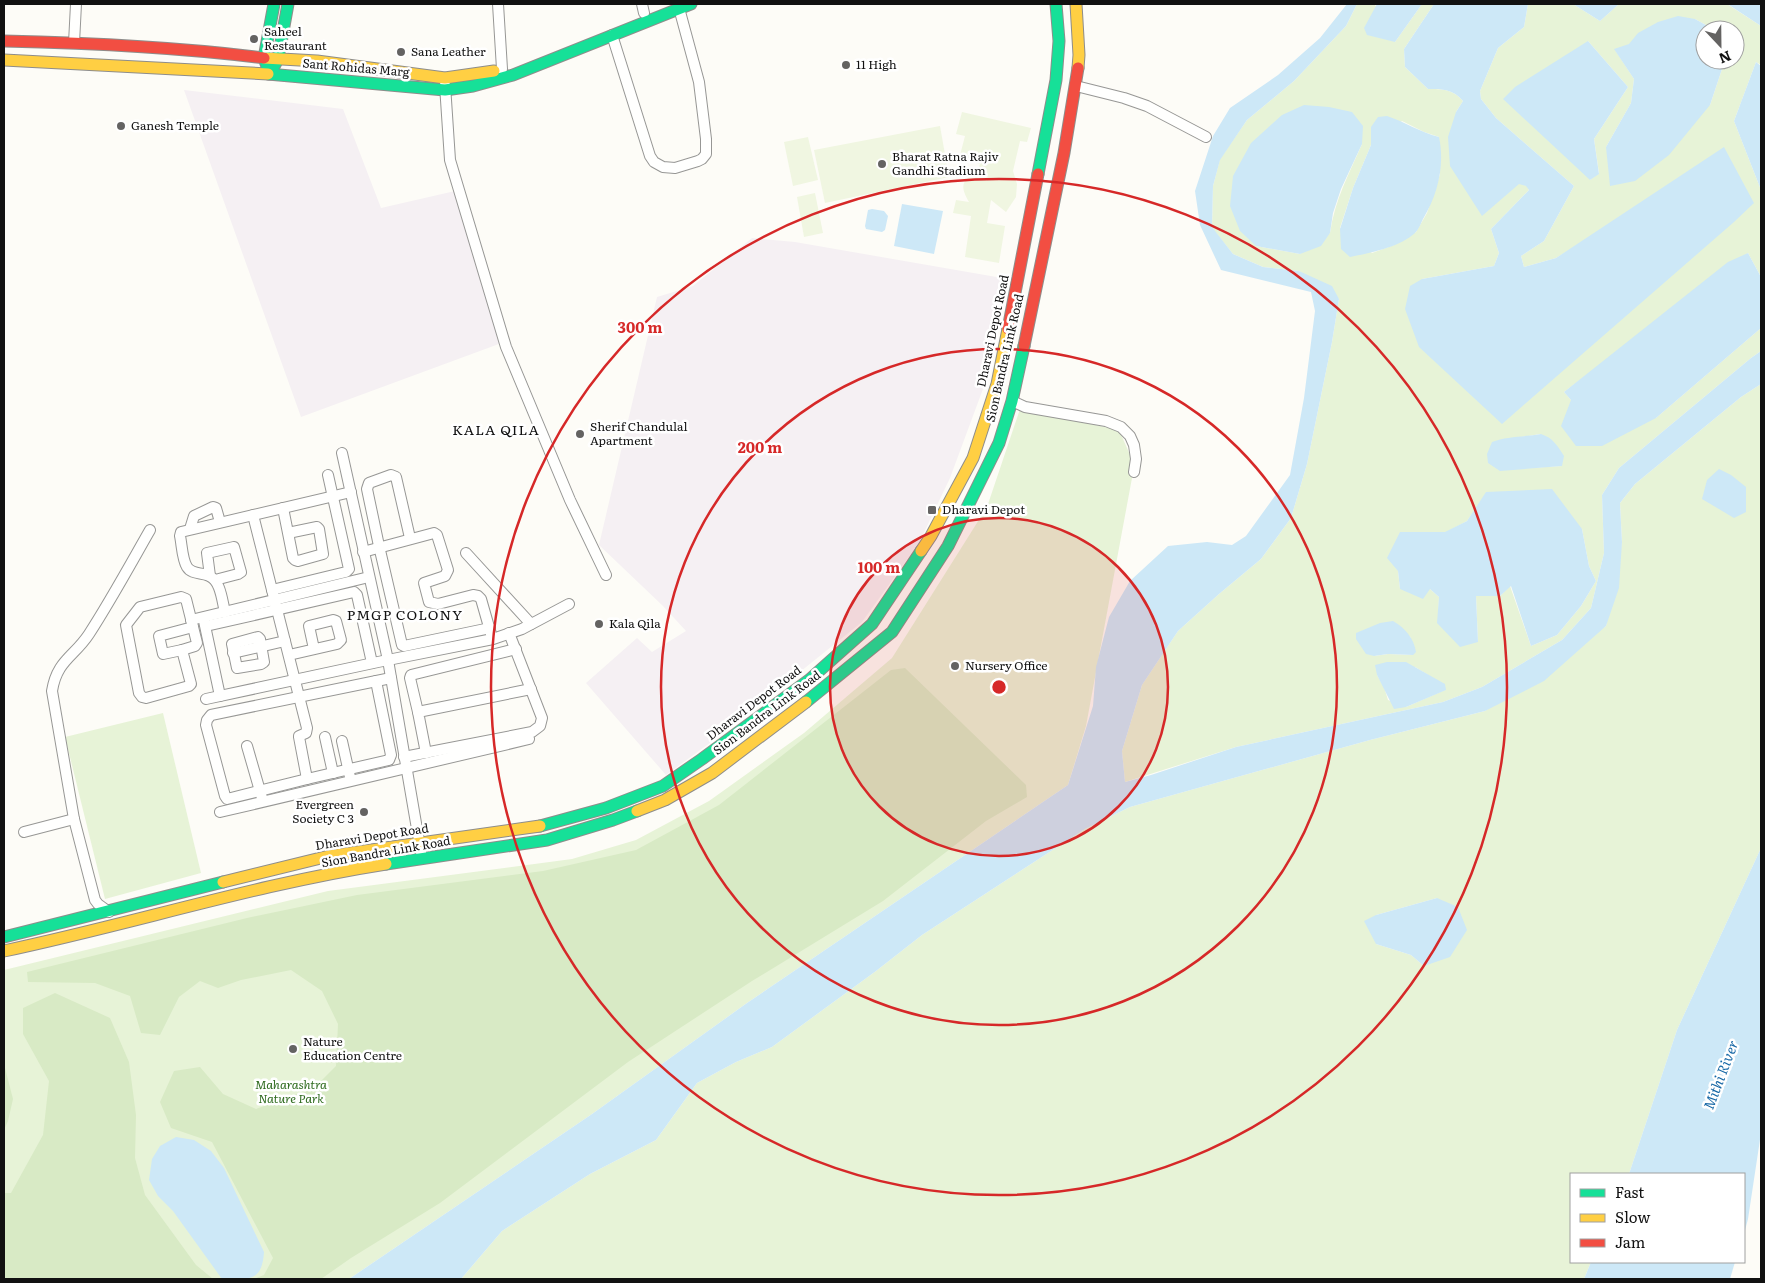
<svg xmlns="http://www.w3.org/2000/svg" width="1765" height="1283" viewBox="0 0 1765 1283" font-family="Literata,serif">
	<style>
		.industrial { fill: #f5f0f3 }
		.green { fill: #e7f3d7; fill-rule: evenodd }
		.forest { fill: #d8eac5 }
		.pitch { fill: #f0f6e1 }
		.water { fill: #cde8f7 }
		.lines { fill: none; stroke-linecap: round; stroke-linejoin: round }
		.street-casing { stroke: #979795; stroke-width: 12 }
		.fast-casing { stroke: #8e8d8b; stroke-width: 13 }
		.slow-casing { stroke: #8e8d8b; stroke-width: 13 }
		.jam-casing { stroke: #8e8d8b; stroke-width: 13 }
		.street { stroke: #fffffe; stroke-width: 10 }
		.fast { stroke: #16e098; stroke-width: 11 }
		.slow { stroke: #ffcf43; stroke-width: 11 }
		.jam { stroke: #f24e42; stroke-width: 11 }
		.ring { fill: none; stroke: #d62828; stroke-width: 2.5 }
		.poi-dot { fill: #646362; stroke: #fff; stroke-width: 2 }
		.labels { text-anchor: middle; stroke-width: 5; stroke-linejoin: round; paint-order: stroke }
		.poi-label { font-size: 12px; fill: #111; stroke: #fff; text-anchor: start }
		.street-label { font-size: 12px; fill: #111; stroke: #fff }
		.park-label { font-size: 12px; font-style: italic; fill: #2f6b1f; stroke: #fff }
		.neighbourhood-label { font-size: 14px; letter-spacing: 1px; fill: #111; stroke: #fff }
		.water-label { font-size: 14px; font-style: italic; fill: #1768a6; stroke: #fff }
		.centre { fill: #d62828; stroke: #fff; stroke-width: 2.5 }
		.ring-label { font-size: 15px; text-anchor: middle; font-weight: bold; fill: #d62828; stroke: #fff; stroke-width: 5; stroke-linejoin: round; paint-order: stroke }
	</style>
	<rect width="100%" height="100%" fill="#fdfcf7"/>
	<g class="industrial">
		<path d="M 184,90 L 343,109 L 381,208 L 455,191 L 507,341 L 301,417 Z"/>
		<path d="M 752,238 L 795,242 L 1008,279 L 990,370 L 950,478 L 919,543 L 862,622 L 729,729 L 666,775 L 586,683 L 637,638 L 652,652 L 686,631 L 663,606 L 599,545 L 657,297 L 693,286 Z"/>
	</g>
	<g class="green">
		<path d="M 1357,4 L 1377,4 L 1375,5 L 1395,42 L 1422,4 L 1434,4 L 1404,49 L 1405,67 L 1428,89 C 1442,89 1453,89 1463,101 L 1456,112 L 1519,183 L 1527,186 L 1529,190 L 1491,229 L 1499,253 L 1494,266 L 1422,279 L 1419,347 L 1581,243 L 1556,258 L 1524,267 L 1521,256 L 1544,241 L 1574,186 L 1496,118 L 1481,99 L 1480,91 L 1498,48 L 1524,27 L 1528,4 L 1573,4 L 1600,21 L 1619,4 L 1727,4 L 1761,26 L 1761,65 L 1756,62 L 1734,121 L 1761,190 L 1761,277 L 1748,253 L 1564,392 L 1571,400 L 1656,418 L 1761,328 L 1761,351 L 1751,358 L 1619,468 L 1602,495 L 1604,553 L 1591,608 L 1562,640 L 1482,687 L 1443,702 L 1236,747 L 1125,782 L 1122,751 L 1142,685 L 1178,631 L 1219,594 L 1261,559 L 1291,518 L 1307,464 L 1332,342 L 1339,299 L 1299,271 L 1263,267 L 1233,254 L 1212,228 L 1213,186 L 1220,159 L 1247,120 L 1294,81 L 1346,26 ZM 1695,19 L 1715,30 L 1735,30 L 1735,60 L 1725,60 L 1710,105 L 1606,147 L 1631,103 L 1634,79 L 1615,50 ZM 1588,41 L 1628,87 L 1594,139 L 1599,173 L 1590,180 ZM 1402,121 L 1424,132 L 1439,137 L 1440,174 L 1427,213 L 1416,232 L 1394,245 L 1372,253 L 1340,228 L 1353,188 L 1371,145 ZM 1362,144 C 1349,174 1335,199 1330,233 L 1300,254 L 1256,246 ZM 1540,434 L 1562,466 L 1529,468 L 1522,437 ZM 1487,492 L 1582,529 L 1589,566 L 1596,581 L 1581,606 L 1557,635 L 1531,646 L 1510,586 L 1500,596 L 1476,596 L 1478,642 L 1438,623 L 1439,597 L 1430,589 L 1400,589 L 1398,571 L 1401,532 L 1445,533 L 1467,521 ZM 1410,636 L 1413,655 L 1388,654 L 1374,656 ZM 1415,667 L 1430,676 L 1445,690 L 1406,707 L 1388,700 L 1384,687 L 1377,675 Z"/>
		<path d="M 1761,384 L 1761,848 L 1677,1030 L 1629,1174 L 1571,1174 L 1571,1262 L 1591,1262 L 1584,1279 L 461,1279 L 502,1231 L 590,1174 L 656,1140 L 697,1083 L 736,1062 L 772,1047 L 876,971 L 922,935 L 1085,829 L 1130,807 L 1370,740 L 1485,711 L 1606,626 L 1622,542 L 1620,503 L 1635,484 L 1741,397 ZM 1437,898 L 1424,966 L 1411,955 L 1376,944 L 1376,915 Z"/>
		<path d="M 1020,409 L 1119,430 L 1131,457 L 1132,478 L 1086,726 L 1068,785 L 747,1003 L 592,1114 L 349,1279 L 4,1279 L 4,970 L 328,891 L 572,859 L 636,840 L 709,801 L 804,733 L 892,658 L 987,507 Z"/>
		<path d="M 163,713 L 201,873 L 105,899 L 65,737 Z"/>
	</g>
	<g class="forest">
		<path d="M 905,668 L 1026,785 L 1027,797 L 986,821 L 883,901 L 752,981 L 628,1062 L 440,1203 L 351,1258 L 321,1279 L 253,1279 L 264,1275 L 273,1258 L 212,1142 L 171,1128 L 160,1102 L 174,1071 L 200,1067 L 223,1094 L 256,1109 L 315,1087 L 336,1066 L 338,1024 L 322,991 L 291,970 L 241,980 L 218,988 L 200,981 L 179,997 L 160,1035 L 141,1033 L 130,996 L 95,983 L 28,982 L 27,972 L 247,918 L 357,895 L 543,871 L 636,850 L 719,805 L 891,670 Z"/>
		<path d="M 55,993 L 110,1018 L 129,1062 L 136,1115 L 135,1158 L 145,1195 L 196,1265 L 213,1279 L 4,1279 L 4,1193 L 11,1193 L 43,1135 L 49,1081 L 23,1034 L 23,1008 Z"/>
		<path d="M 4,1064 L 13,1099 L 8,1121 L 4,1130 Z"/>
	</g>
	<g class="pitch">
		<path d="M 962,112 L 1031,128 L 1027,142 L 1020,141 L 1013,171 L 1017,184 L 1016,197 L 1006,212 L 991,200 L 987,223 L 1005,226 L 999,263 L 965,257 L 971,216 L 953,213 L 956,200 L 969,202 C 960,186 961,181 977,172 L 980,164 L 959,159 L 965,136 L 956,134 Z"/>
		<path d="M 940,126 L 949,177 L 825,203 L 814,150 Z"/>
		<path d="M 808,137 L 818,180 L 793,186 L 784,142 Z"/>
		<path d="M 815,193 L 823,233 L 804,237 L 797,197 Z"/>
	</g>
	<g class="water">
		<path d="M 1347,4 L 1357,4 L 1346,26 L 1294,81 L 1247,120 L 1220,160 L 1213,186 L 1212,227 L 1233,254 L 1263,267 L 1299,271 L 1332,286 L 1339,299 L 1332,342 L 1307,464 L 1291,518 L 1261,559 L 1219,594 L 1178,631 L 1142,685 L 1122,751 L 1125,782 L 1151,775 L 1236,747 L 1443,702 L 1482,687 L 1562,640 L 1591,608 L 1604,553 L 1602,495 L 1619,468 L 1751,358 L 1761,351 L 1761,384 L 1741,397 L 1635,484 L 1620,503 L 1622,542 L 1619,588 L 1606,626 L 1544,681 L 1485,711 L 1370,740 L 1130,807 L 1085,829 L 922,935 L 876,971 L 772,1047 L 736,1062 L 697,1083 L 656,1140 L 590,1174 L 502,1231 L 461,1279 L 349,1279 L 592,1114 L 747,1003 L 1068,785 L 1093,706 L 1096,667 L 1109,617 L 1130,581 L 1168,546 L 1207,542 L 1232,545 L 1246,536 L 1290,475 L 1304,398 L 1315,311 L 1311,292 L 1221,270 L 1200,225 L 1195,191 L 1213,136 L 1230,108 L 1278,75 L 1320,38 Z"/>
		<path d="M 1377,4 L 1422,4 L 1395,42 L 1367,35 L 1364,28 Z"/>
		<path d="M 1434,4 L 1528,4 L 1524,27 L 1498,48 L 1480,91 L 1481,99 L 1496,118 L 1574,186 L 1544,241 L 1521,256 L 1524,267 L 1556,258 L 1724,147 L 1754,203 L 1734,222 L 1502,424 L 1419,347 L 1405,309 L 1410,286 L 1422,279 L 1494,266 L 1499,253 L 1491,229 L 1529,190 L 1526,186 L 1519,184 L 1482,216 L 1450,166 L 1448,137 L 1456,112 L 1463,101 C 1453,89 1442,89 1428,89 L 1405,67 L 1404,49 Z"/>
		<path d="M 1573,4 L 1619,4 L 1600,21 Z"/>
		<path d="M 1727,4 L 1761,4 L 1761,26 L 1729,5 Z"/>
		<path d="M 1678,16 L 1695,19 L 1715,30 L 1705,30 L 1705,60 L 1725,60 L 1710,105 L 1669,155 L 1635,181 L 1610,186 L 1606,147 L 1631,103 L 1634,79 L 1614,49 L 1629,44 L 1638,33 L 1658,22 Z"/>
		<path d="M 1588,41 L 1628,87 L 1594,139 L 1599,174 L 1590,180 L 1503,99 L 1515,87 Z"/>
		<path d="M 1756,62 L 1761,66 L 1761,190 L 1734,121 Z"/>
		<path d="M 1304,105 L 1329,107 L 1352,112 L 1363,126 L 1362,144 L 1341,189 L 1333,213 L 1330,233 L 1321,246 L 1300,254 L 1256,246 L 1240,231 L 1230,206 L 1233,176 L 1251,143 L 1282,115 Z"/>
		<path d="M 1387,116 C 1405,122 1420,132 1439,137 C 1445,165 1438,194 1423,219 C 1421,223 1419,229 1415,233 C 1400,247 1370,253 1350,257 L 1341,249 L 1340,229 L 1353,188 L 1371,145 L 1371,127 L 1378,117 Z"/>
		<path d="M 902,204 L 943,211 L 934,254 L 894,246 Z"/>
		<path d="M 872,209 L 884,211 L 888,216 L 885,230 L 882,232 L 866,229 L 865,226 L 868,210 Z"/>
		<path d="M 1748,253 L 1761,277 L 1761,328 L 1656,418 L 1602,446 L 1576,446 L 1561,426 L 1571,400 L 1564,392 L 1728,262 Z"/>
		<path d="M 1541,434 C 1553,438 1557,445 1564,456 L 1562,466 L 1500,471 L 1488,463 L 1487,454 L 1492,442 C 1507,436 1525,437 1541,434 Z"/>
		<path d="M 1719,469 L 1731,475 L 1746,487 L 1746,512 L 1734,518 L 1702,499 L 1707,480 Z"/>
		<path d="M 1552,489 L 1582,529 L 1589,566 L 1596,581 L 1581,606 L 1557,635 L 1531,646 L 1511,586 L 1500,596 L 1476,596 L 1478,642 L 1460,647 L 1437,623 L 1439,597 L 1430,589 L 1423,599 L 1400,589 L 1398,571 L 1387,558 L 1400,532 L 1445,532 L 1467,521 L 1486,492 Z"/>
		<path d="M 1393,621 C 1405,628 1414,638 1416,652 L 1413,655 L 1388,654 L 1374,656 L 1366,654 L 1356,639 L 1356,633 L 1380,623 Z"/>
		<path d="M 1387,662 L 1406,662 L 1445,684 L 1446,690 L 1406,707 L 1394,709 L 1377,675 L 1375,665 Z"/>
		<path d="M 1761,848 L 1761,1133 L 1748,1219 L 1744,1234 L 1744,1174 L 1629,1174 L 1677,1030 Z"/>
		<path d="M 1437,898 L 1458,907 L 1467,930 L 1450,957 L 1424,966 L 1411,955 L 1376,944 L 1364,921 L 1376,915 Z"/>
		<path d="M 176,1137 L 194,1140 L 211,1151 L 224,1168 L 264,1252 C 262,1283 248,1279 222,1279 L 173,1211 L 158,1196 L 149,1180 L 152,1159 L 160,1146 Z"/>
		<path d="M 1591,1262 L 1735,1262 L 1730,1279 L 1584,1279 Z"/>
	</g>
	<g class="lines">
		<g class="street-casing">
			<g id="street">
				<path d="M 498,4 L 502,69"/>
				<path d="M 642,4 L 644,13"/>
				<path d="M 612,35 L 650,156 L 654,162 L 663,167 L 675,168 L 698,161 L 702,159 L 706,154 L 706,139 L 699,82 L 679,8"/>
				<path d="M 74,43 L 76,4"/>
				<path d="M 445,85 L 450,160 L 506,347 L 570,500 L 606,575"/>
				<path d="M 1076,86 L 1124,98 L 1147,106 L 1206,137"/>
				<path d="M 1012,401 L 1025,407 L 1106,421 L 1121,427 L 1130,436 L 1134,445 L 1136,459 L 1134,472"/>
				<path d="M 342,453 L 388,660 L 422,858"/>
				<path d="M 283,508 L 293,558 L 295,560 L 298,561 L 323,554 L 319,529 L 317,527 L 288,533"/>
				<path d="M 253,515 L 307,728 L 306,733 L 299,736 L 299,737 L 307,779 L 389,760 L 391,755 L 376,681"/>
				<path d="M 190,529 L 194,516 L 213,507 L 216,508 L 220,522"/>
				<path d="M 410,538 L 396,477 L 391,475 L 369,483 L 367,489 L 379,546 L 402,645 L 404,646 L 490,628"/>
				<path d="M 363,552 L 434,533 L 437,535 L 448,570 L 445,576 L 424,583 L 429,602 L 438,604 L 473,595 L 478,596 L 481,599 L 491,634"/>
				<path d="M 466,553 L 531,624"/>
				<path d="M 210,576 L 207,553 L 234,547 L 241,572 L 238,574 L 215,580"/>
				<path d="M 272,590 L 346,572 L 349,569 L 328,475"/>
				<path d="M 181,597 L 186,599 L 197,643 L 195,646 L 182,650 L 191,684 L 189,686 L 146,698 L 142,697 L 139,693 L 126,625 L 140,607 Z"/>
				<path d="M 225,612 C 222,601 221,581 209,576 C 202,572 192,575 187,567 C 182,559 182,545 180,536 L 181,532 L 351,492"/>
				<path d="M 191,620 L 369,577"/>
				<path d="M 204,621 L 220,696"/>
				<path d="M 206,626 L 354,592 L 357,595 L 372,663"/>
				<path d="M 258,637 L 260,639 L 264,662 L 261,664 L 237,668 L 232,644 Z"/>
				<path d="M 182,650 L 163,654 L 159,636 L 193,627"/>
				<path d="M 233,653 L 285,641"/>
				<path d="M 289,655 L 337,644 L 341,640 L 336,621 L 333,620 L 309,626 L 314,649"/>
				<path d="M 206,699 L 378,662 L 493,639 L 522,629 L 569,604"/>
				<path d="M 418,712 L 410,678 L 411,675 L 516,649"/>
				<path d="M 325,737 L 333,773"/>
				<path d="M 342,741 L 350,777"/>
				<path d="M 247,746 L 262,798"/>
				<path d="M 426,753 L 418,712 L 531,689"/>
				<path d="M 404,757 L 532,732 L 540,726 L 542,718 L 509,633"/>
				<path d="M 307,779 L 227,799 L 225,796 L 206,725 L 207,720 L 211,715 L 391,678"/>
				<path d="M 220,812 L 529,739"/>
				<path d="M 24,832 L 74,819"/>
				<path d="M 109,912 L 98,904 L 95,900 L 74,819 L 52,691 C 57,660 74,657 89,634 C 111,600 130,565 150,530"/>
			</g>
		</g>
		<g class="fast-casing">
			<g id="fast">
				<path d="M 268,69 L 264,58 L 274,4"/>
				<path d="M 268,74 L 445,90 L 473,86 L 513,75 L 691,4"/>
				<path d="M 270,74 L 278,59 L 288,4"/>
				<path d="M 1038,174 L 1056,80 L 1059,41 L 1056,4"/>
				<path d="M 806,702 L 892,632 L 948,546 L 999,443 L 1012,401 L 1024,346"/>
				<path d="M 540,826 L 606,808 L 663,786 L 702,759 L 809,680 L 872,624 L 921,551"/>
				<path d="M 386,864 L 547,840 L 613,820 L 637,811"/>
				<path d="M 4,937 L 223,882"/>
			</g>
		</g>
		<g class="slow-casing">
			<g id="slow">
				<path d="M 1076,4 L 1079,55 L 1078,68"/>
				<path d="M 264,58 L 317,61 L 445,78 L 494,71"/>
				<path d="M 4,60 L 268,74"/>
				<path d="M 921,551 L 931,536 L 973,458 L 997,384 L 1008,329"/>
				<path d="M 637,811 L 665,800 L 712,773 L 806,702"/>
				<path d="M 223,882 L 329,856 L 540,826"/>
				<path d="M 4,951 C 132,924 257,884 386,864"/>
			</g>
		</g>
		<g class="jam-casing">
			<g id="jam">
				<path d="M 4,41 C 91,43 178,47 264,58"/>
				<path d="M 1008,329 L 1038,174"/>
				<path d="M 1024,346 L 1064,153 L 1078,68"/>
			</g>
		</g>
		<use href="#street" class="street"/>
		<use href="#fast" class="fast"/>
		<use href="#slow" class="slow"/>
		<use href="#jam" class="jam"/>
	</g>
	<circle cx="999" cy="687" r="169" fill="#d62828" fill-opacity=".12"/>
	<g class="ring">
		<circle cx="999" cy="687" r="169"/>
		<circle cx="999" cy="687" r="338"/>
		<circle cx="999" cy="687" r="508"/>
	</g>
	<g class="poi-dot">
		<circle cx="254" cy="39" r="5"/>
		<circle cx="401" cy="52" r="5"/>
		<circle cx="846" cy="65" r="5"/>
		<circle cx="121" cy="126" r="5"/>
		<circle cx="882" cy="164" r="5"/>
		<circle cx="580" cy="434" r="5"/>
		<rect x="927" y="505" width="10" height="10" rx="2.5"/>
		<circle cx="599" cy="624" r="5"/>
		<circle cx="955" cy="666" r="5"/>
		<circle cx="364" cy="812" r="5"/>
		<circle cx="293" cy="1049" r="5"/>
	</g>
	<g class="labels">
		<g class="poi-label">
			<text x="264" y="36">Saheel<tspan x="264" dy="14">Restaurant</tspan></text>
			<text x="411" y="56">Sana Leather</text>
			<text x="856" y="69">11 High</text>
			<text x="131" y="130">Ganesh Temple</text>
			<text x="892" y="161">Bharat Ratna Rajiv<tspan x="892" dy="14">Gandhi Stadium</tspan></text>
			<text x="590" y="431">Sherif Chandulal<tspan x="590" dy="14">Apartment</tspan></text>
			<text x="942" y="514">Dharavi Depot</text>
			<text x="609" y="628">Kala Qila</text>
			<text x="965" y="670">Nursery Office</text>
			<text x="354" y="809" text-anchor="end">Evergreen<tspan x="354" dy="14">Society C 3</tspan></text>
			<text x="303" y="1046">Nature<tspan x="303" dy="14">Education Centre</tspan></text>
		</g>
		<g class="street-label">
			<text transform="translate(356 68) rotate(5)" y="4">Sant Rohidas Marg</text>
			<text transform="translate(993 331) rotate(-78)" y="4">Dharavi Depot Road</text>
			<text transform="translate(1005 358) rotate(-77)" y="4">Sion Bandra Link Road</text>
			<text transform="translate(754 703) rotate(-37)" y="4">Dharavi Depot Road</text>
			<text transform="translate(767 713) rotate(-37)" y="4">Sion Bandra Link Road</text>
			<text transform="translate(372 837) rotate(-9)" y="4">Dharavi Depot Road</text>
			<text transform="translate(386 852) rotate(-10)" y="4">Sion Bandra Link Road</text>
		</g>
		<g class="park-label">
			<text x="291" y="1089">Maharashtra<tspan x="291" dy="14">Nature Park</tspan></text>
		</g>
		<g class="neighbourhood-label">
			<text x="496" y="435">KALA QILA</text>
			<text x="405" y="620">PMGP COLONY</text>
		</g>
		<g class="water-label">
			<text transform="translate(1721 1075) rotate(-69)" y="5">Mithi River</text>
		</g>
	</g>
	<circle cx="999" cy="687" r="8" class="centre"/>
	<g class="ring-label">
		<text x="640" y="333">300 m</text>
		<text x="760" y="453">200 m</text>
		<text x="879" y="573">100 m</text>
	</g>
	<rect width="1765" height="1283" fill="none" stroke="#111111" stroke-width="10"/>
	<rect x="1570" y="1173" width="175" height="90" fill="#ffffff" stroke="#a0a0a0"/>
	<rect x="1580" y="1189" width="25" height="8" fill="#16e098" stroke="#a0a0a0"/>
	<text x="1615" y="1198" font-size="15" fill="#111111">Fast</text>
	<rect x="1580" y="1214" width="25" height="8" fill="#ffcf43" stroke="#a0a0a0"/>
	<text x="1615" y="1223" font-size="15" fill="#111111">Slow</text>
	<rect x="1580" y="1239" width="25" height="8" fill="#f24e42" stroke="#a0a0a0"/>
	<text x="1615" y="1248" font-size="15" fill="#111111">Jam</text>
	<g transform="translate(1720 45) rotate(158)"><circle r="24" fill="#ffffff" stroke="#a0a0a0"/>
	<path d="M0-4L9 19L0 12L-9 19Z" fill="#646362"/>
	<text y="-8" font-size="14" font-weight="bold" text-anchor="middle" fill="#111111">N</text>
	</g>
</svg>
